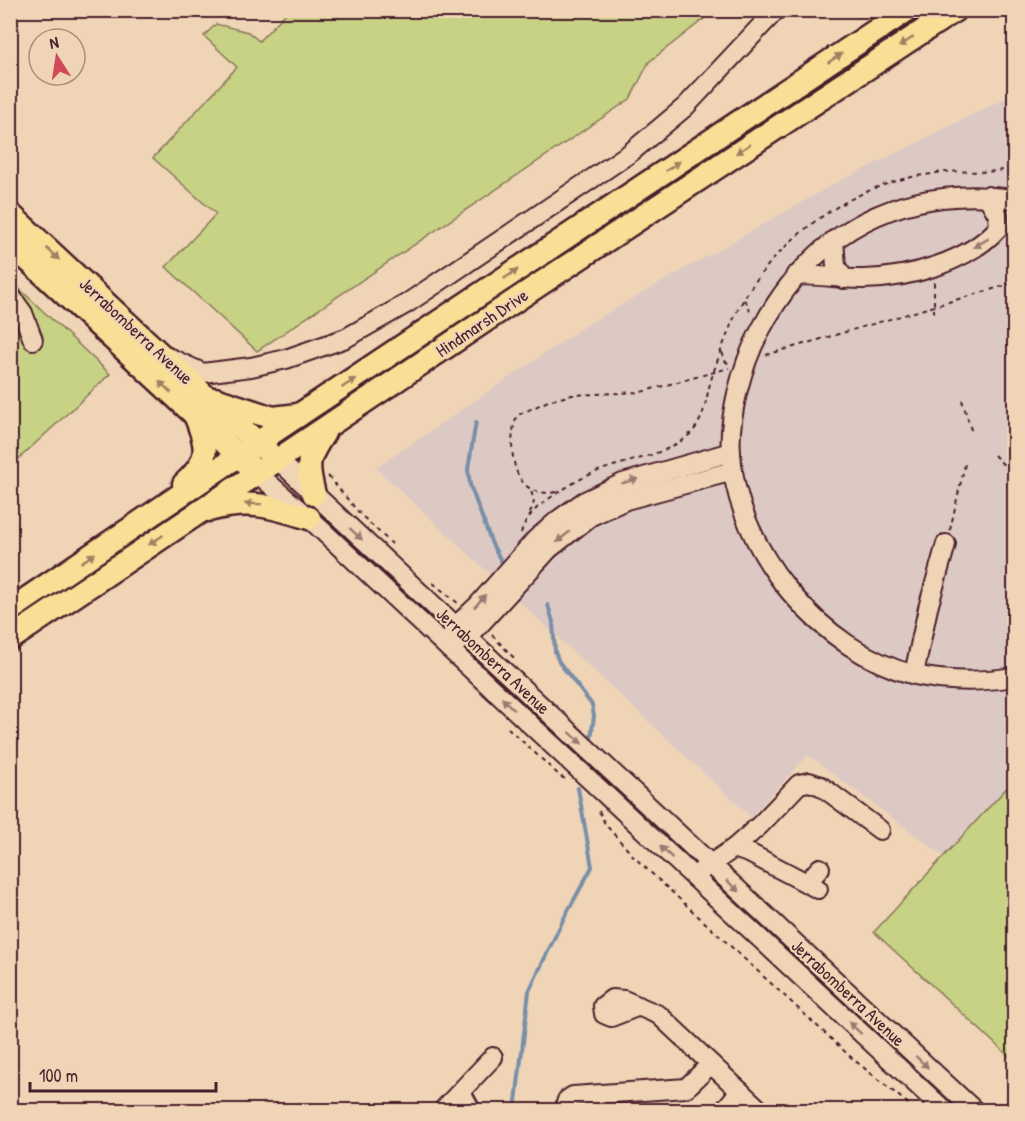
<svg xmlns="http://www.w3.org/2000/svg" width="1025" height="1121" viewBox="0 0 1025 1121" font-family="'Patrick Hand',sans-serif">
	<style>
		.built { fill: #dcc9c3 }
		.green { fill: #c7d285; stroke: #887858; stroke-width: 1.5 }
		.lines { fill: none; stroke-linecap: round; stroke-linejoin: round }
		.stream { stroke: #798fa8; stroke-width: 4 }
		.minor-casing { stroke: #4a1f2b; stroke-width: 22 }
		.major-casing { stroke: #4a1f2b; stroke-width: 27 }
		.path { stroke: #4a1f2b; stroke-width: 2; stroke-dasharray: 4.5 4.5; stroke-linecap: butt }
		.minor { stroke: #efd4b6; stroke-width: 18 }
		.major { stroke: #f9df96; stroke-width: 22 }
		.oneway { fill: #a27f60 }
		.oneway2 { fill: #9c7a70 }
		.labels { text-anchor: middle; stroke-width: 4.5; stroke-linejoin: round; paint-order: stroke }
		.street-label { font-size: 18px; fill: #4a1f2b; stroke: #efd4b6 }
	</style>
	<rect width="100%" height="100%" fill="#efd4b6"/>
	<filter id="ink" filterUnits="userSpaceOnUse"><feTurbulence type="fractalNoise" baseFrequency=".0167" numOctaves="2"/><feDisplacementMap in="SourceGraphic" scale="12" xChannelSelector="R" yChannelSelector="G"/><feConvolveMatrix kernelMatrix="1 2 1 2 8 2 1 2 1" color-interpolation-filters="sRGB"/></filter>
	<g filter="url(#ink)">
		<path class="built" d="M 1014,94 L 1014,780 L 943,856 L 808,755 L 751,817 L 376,468 L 585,326 L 832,185 Z"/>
		<g class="green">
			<path d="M 288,11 L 288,10 L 714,11 L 649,62 L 630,99 L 257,351 L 166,267 L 216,214 L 153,158 L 237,67 L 204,36 L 216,24 L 248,32 L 259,41 Z"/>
			<path d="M 10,280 L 110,374 L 11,466 L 10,466 Z"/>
			<path d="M 1014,780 L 1014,1061 L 874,932 Z"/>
		</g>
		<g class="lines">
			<g class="stream">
				<path d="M 476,422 L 468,469 L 470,485 L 492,544 L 501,561"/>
				<path d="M 548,605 L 553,622 L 555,652 L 559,662 L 592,705 L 594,716 L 591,738"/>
				<path d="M 515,1110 L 529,991 L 563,920 L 592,867 L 578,788"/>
			</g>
			<g class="minor-casing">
				<g id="minor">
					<path d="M 1014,199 C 901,184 813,230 760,331 C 742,365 728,416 731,454 C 737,550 821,652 915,675 C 947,682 982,682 1014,677"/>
					<path d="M 834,240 L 836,266 L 844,279"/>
					<path d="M 795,276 C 818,273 841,280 864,279 C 909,278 969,262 999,227 L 998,215 L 987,196"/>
					<path d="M 10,295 L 23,313 L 33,340"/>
					<path d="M 170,358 L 203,373 L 251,367 L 286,359 L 346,338 L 406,304 L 630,153 L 685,107 L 776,10"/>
					<path d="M 278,460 L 974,1110"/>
					<path d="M 257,473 L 312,521 L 944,1110"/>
					<path d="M 451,638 L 456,626 L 478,605 L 536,539 L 558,520 L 583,502 L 623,483 L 731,452"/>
					<path d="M 457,643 L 473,632 L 549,549 L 591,516 L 626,500 L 733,471"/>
					<path d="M 914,674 L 928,608 L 946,544"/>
					<path d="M 734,848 L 751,854 L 818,889"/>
					<path d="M 702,870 L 734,848 L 760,825 L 799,784 L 809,782 L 821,786 L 880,830"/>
					<path d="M 807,883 L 820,868"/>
					<path d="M 639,1006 L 611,1017 L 604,1014 L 603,1006 L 612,999 L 624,1000 L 659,1015 L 760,1110"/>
					<path d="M 461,1092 L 471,1110"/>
					<path d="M 443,1110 L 493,1057"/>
					<path d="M 564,1110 L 567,1100 L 573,1096 L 686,1088 L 711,1064"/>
					<path d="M 724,1110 L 740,1091"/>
				</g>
			</g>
			<g class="major-casing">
				<g id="major">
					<path d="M 10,214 L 205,396 L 267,451"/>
					<path d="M 10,243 L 250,466"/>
					<path d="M 215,399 L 273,418 L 299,415"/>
					<path d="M 184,484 C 211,460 208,446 195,415"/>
					<path d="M 314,494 C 306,463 307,459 324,433"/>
					<path d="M 209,510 C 250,499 270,506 309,518"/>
					<path d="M 10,610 L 272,433 L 907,10"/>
					<path d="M 10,639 L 525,294 L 955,10"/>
				</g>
			</g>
			<g class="path">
				<path d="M 934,282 L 934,313"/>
				<path d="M 744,300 L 749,305 L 750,316"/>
				<path d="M 722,352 L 725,361 L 729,364"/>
				<path d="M 766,355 L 1014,283"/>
				<path d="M 962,400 L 972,433"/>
				<path d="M 994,455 L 1014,476"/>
				<path d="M 328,476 L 361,515 L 392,544"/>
				<path d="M 556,492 C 522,498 512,471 512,442 C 513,433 513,422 518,415 L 548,401 L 572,395 L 641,392 L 729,368"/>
				<path d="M 530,513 L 534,502 L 531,490"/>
				<path d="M 950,530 L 965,464"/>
				<path d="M 521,533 C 526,516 538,506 553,496 C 568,486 584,476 601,470 C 627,461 668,454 689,435 C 706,420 705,398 712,377 C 718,358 726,337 734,318 C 767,246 846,186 924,175 C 932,174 939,172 947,172 C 969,170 993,175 1014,167"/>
				<path d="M 433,583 L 459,604"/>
				<path d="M 492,635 L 515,659"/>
				<path d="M 508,728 L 561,777 L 566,779"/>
				<path d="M 599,811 L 605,824 L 635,858 L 853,1059 L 916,1110"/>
			</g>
			<use href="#minor" class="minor"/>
			<use href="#major" class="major"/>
		</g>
		<defs><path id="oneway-solid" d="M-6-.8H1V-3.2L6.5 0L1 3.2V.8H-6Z" transform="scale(1.5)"/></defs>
		<g class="oneway">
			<use href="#oneway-solid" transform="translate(906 42) rotate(147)"/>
			<use href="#oneway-solid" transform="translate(835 58) rotate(-34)"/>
			<use href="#oneway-solid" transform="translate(743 149) rotate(147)"/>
			<use href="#oneway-solid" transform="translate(673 166) rotate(-34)"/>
			<use href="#oneway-solid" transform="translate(53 254) rotate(43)"/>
			<use href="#oneway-solid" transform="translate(511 274) rotate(-34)"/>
			<use href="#oneway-solid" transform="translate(349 383) rotate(-33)"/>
			<use href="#oneway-solid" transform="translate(165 387) rotate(-137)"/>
			<use href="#oneway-solid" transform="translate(253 504) rotate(-179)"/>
			<use href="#oneway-solid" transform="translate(156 540) rotate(146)"/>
			<use href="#oneway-solid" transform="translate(88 558) rotate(-34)"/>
		</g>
		<g class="oneway2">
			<use href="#oneway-solid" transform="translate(981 243) rotate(149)"/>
			<use href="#oneway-solid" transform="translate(630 481) rotate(-17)"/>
			<use href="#oneway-solid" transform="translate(356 534) rotate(43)"/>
			<use href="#oneway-solid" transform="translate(563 537) rotate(141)"/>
			<use href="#oneway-solid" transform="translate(480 601) rotate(-49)"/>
			<use href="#oneway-solid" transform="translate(508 704) rotate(-137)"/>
			<use href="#oneway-solid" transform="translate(576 738) rotate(43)"/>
			<use href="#oneway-solid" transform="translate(666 852) rotate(-137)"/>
			<use href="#oneway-solid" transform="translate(733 886) rotate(43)"/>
			<use href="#oneway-solid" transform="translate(855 1028) rotate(-137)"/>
			<use href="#oneway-solid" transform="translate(922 1062) rotate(43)"/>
		</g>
	</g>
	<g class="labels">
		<g class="street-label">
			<text transform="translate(482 323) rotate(-34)" y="6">Hindmarsh Drive</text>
			<text transform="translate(136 331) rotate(43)" y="6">Jerrabomberra Avenue</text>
			<text transform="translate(493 661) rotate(43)" y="6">Jerrabomberra Avenue</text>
			<text transform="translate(848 993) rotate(43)" y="6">Jerrabomberra Avenue</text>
		</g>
	</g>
	<rect width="1025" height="1121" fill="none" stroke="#efd4b6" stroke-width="36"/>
	<rect x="18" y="18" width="989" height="1085" fill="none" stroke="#4a1f2b" stroke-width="2" filter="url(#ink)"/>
	<g transform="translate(57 57) rotate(348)"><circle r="28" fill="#efd4b6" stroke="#ad8c7e" stroke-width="1.5"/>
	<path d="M0-4.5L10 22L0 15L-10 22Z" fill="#d1495b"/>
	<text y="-9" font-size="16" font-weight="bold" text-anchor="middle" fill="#4a1f2b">N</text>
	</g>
	<path d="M30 1082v9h186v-9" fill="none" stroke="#4a1f2b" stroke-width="3"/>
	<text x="39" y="1082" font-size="18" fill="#4a1f2b" stroke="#efd4b6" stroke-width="4.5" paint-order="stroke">100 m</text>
</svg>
